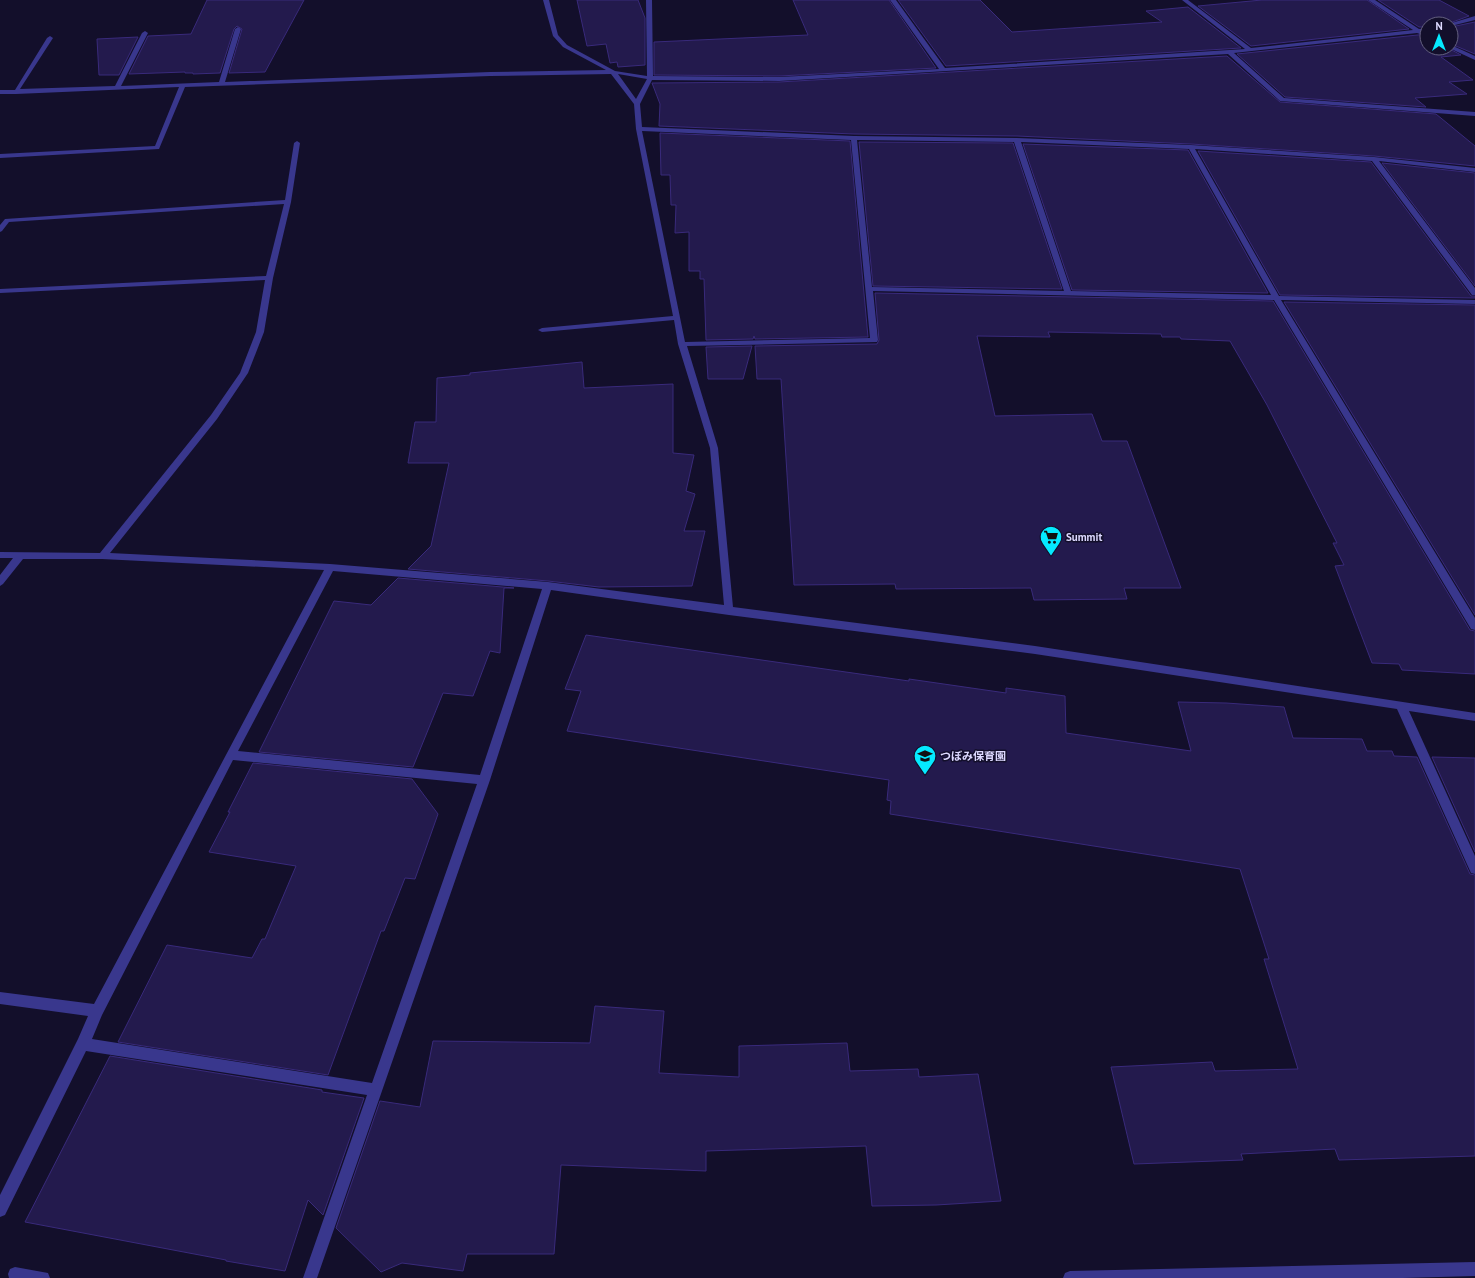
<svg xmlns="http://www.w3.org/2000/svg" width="1475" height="1278" viewBox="0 0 1475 1278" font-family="'PT Sans','Noto Sans JP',sans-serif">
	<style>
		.building { fill: #231a4d; stroke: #392a7b }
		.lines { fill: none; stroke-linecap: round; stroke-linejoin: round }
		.minor { fill: #39378d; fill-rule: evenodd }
		.labels { text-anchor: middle; stroke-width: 3; stroke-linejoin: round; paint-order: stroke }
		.poi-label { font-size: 11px; font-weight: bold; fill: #ddd9ff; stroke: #130f2b; text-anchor: start }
	</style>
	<rect width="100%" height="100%" fill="#130f2b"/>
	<g class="building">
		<path d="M 207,0 L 304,0 L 265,72 L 229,73 L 242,29 L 237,26 L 234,29 L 220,73 L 193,74 L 193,73 L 185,73 L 185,72 L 129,74 L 148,36 L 191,34 Z"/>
		<path d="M 577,0 L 638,0 L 645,18 L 645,65 L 618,67 L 617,62 L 610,63 L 606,44 L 587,46 Z"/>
		<path d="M 793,0 L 889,0 L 936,68 L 779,76 L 654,75 L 654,42 L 808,35 Z"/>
		<path d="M 898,0 L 980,0 L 1012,32 L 1162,22 L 1146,11 L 1188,7 L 1241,48 L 946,66 Z"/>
		<path d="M 1262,0 L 1367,0 L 1409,29 L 1251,46 L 1198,6 Z"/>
		<path d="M 1378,0 L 1439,0 L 1469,16 L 1447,24 L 1427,24 L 1427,27 L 1419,27 Z"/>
		<path d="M 1475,22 L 1475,54 L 1451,44 L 1451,27 Z"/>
		<path d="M 1427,34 L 1427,48 L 1448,48 L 1461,55 L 1441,57 L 1473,80 L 1449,82 L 1467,94 L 1415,98 L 1426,107 L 1285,97 L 1237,54 Z"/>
		<path d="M 138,37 L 119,75 L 99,75 L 97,39 Z"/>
		<path d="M 1227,56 L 1280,102 L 1436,114 L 1475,146 L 1475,166 L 1374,156 L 1191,144 L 1017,136 L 854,134 L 659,126 L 660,104 L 652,83 L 779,82 Z"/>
		<path d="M 660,133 L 850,141 L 868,337 L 755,339 L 754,336 L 753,339 L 706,340 L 704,279 L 700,279 L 700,271 L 689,271 L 689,232 L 675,233 L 676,205 L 671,205 L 670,175 L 661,175 Z"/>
		<path d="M 859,142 L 1013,143 L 1062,289 L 873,286 Z"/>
		<path d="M 1023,144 L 1188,150 L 1268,293 L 1072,290 Z"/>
		<path d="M 1198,151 L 1371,162 L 1471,296 L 1475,296 L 1475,298 L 1280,295 Z"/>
		<path d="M 1382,163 L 1475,173 L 1475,286 Z"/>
		<path d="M 875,293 L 1273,301 L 1470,630 L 1475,631 L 1475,674 L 1402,670 L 1399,664 L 1372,663 L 1335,566 L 1344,565 L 1333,543 L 1337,543 L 1267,405 L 1230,341 L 1181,339 L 1180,337 L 1162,337 L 1161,334 L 1048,332 L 1050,337 L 977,336 L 995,416 L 1092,414 L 1102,441 L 1127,441 L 1181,588 L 1124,588 L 1127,599 L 1034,600 L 1031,588 L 896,589 L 895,584 L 794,585 L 781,379 L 757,379 L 755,346 L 877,344 L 879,340 Z"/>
		<path d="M 1284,302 L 1475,305 L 1475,615 Z"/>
		<path d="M 752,346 L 743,379 L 708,379 L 706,347 Z"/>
		<path d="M 582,362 L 584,388 L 673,384 L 673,453 L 694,455 L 686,491 L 695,494 L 684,531 L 705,531 L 692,586 L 599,587 L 548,581 L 408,569 L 431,546 L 449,463 L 408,463 L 415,422 L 436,422 L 437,378 L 470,375 L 470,373 Z"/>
		<path d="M 398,578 L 514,588 L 504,588 L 500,653 L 490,651 L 473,696 L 443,693 L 413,767 L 259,752 L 334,601 L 371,605 Z"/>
		<path d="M 586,635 L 909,681 L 909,679 L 1006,693 L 1006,688 L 1065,696 L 1066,733 L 1191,751 L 1178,702 L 1226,703 L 1284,707 L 1293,738 L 1362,739 L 1367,751 L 1392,751 L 1394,756 L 1417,757 L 1470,874 L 1475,875 L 1475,1156 L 1339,1160 L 1335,1149 L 1241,1154 L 1243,1160 L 1134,1164 L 1111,1067 L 1212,1062 L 1215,1071 L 1298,1069 L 1264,959 L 1269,959 L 1240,869 L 890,814 L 891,801 L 887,800 L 889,780 L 567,731 L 581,691 L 565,689 Z"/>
		<path d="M 1432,757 L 1475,758 L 1475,852 Z"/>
		<path d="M 253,763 L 412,779 L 438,814 L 415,879 L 405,878 L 384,931 L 381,931 L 328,1075 L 118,1042 L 167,945 L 252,958 L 262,939 L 265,939 L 296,866 L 209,852 L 230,812 L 228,812 Z"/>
		<path d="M 595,1006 L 664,1011 L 659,1073 L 739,1077 L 739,1046 L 847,1043 L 850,1071 L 918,1069 L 919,1077 L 978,1074 L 1001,1201 L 936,1205 L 872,1206 L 866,1146 L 706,1151 L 706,1171 L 561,1165 L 554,1254 L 467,1254 L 463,1271 L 402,1263 L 381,1272 L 336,1228 L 380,1101 L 420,1107 L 433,1041 L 590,1043 Z"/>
		<path d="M 110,1056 L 322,1090 L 322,1092 L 364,1098 L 323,1215 L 308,1200 L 285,1271 L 226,1261 L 226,1260 L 25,1222 Z"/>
	</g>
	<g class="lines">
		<g class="minor">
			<path d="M 543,0 L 549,0 L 558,35 L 567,45 L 615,71 L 647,76 L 646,0 L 652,0 L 653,76 L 779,77 L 939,69 L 890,0 L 896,0 L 945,68 L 1245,49 L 1182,0 L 1188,0 L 1251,48 L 1413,30 L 1368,0 L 1375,0 L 1419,29 L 1427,28 L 1427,32 L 1420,34 L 1417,33 L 1234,53 L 1284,98 L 1475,112 L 1475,116 L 1280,101 L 1228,54 L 779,81 L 652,80 L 640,104 L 642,127 L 854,136 L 1017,138 L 1191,145 L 1374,157 L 1475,168 L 1475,172 L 1379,161 L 1475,288 L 1475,295 L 1472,295 L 1372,161 L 1195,149 L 1279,296 L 1475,300 L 1475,304 L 1281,300 L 1475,618 L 1475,630 L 1471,629 L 1274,300 L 873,291 L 878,340 L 877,342 L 687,346 L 718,448 L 733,607 L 1035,646 L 1475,713 L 1475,721 L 1409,711 L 1475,856 L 1475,874 L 1471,873 L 1397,709 L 1035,654 L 729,615 L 551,590 L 490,780 L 317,1278 L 303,1278 L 367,1095 L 86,1051 L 5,1215 L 0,1217 L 0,1195 L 78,1039 L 88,1016 L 0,1004 L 0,992 L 94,1004 L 324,570 L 102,559 L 23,559 L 3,584 L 0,586 L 0,575 L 13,558 L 0,558 L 0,552 L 100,553 L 211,415 L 240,373 L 256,332 L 265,280 L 0,293 L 0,289 L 266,276 L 284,204 L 9,222 L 2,231 L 0,232 L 0,225 L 5,219 L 285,200 L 294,143 L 297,141 L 300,143 L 291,202 L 273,278 L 264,332 L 248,373 L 217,419 L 110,553 L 330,564 L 548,582 L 724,605 L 710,448 L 678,344 L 674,320 L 542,332 L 538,330 L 542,328 L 673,316 L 636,129 L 634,104 L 611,74 L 490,76 L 185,87 L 159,149 L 0,158 L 0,154 L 155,146 L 179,87 L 16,94 L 0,94 L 0,90 L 15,90 L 47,38 L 50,36 L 53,38 L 20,89 L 115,86 L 142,33 L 145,31 L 148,33 L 121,86 L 219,82 L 235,29 L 238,27 L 241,29 L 225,82 L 490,72 L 606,70 L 563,47 L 553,36 ZM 618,74 L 647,79 L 636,99 ZM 642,131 L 851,140 L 870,338 L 685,342 ZM 857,140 L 1014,142 L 1064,291 L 872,287 ZM 1021,142 L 1189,149 L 1271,295 L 1071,291 ZM 333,571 L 542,589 L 480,775 L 238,751 ZM 233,760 L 477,784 L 372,1083 L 92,1039 L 102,1015 Z"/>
			<path d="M 1475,16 L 1475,20 L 1451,26 L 1451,24 L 1448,24 Z"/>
			<path d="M 1451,45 L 1475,56 L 1475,60 L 1449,48 L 1451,48 Z"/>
			<path d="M 1475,1262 L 1475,1276 L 1403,1278 L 1063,1278 L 1065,1273 L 1070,1271 Z"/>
			<path d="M 15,1267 L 48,1273 L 50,1278 L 9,1278 L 8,1274 L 10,1269 Z"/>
		</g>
	</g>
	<defs>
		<g id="supermarket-pin" transform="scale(1.15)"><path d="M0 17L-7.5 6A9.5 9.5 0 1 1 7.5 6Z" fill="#05eaff" stroke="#130f2b"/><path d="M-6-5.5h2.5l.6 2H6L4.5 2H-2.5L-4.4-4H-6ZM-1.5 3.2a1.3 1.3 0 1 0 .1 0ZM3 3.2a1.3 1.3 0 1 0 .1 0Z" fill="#111"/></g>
		<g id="school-pin" transform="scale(1.15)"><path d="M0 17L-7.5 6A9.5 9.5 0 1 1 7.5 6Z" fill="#05eaff" stroke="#130f2b"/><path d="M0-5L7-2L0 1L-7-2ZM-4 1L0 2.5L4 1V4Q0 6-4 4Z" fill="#111"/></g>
	</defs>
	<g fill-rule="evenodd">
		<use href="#supermarket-pin" x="1051" y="537"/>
		<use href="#school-pin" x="925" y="756"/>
	</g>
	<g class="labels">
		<g class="poi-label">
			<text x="1066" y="541">Summit</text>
			<text x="940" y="760">つぼみ保育園</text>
		</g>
	</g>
	<g transform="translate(1439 36)"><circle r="19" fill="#130f2b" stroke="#646080"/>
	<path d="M0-3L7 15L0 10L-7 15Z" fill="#05eaff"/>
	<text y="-6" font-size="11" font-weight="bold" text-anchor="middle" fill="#ddd9ff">N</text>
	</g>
</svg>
